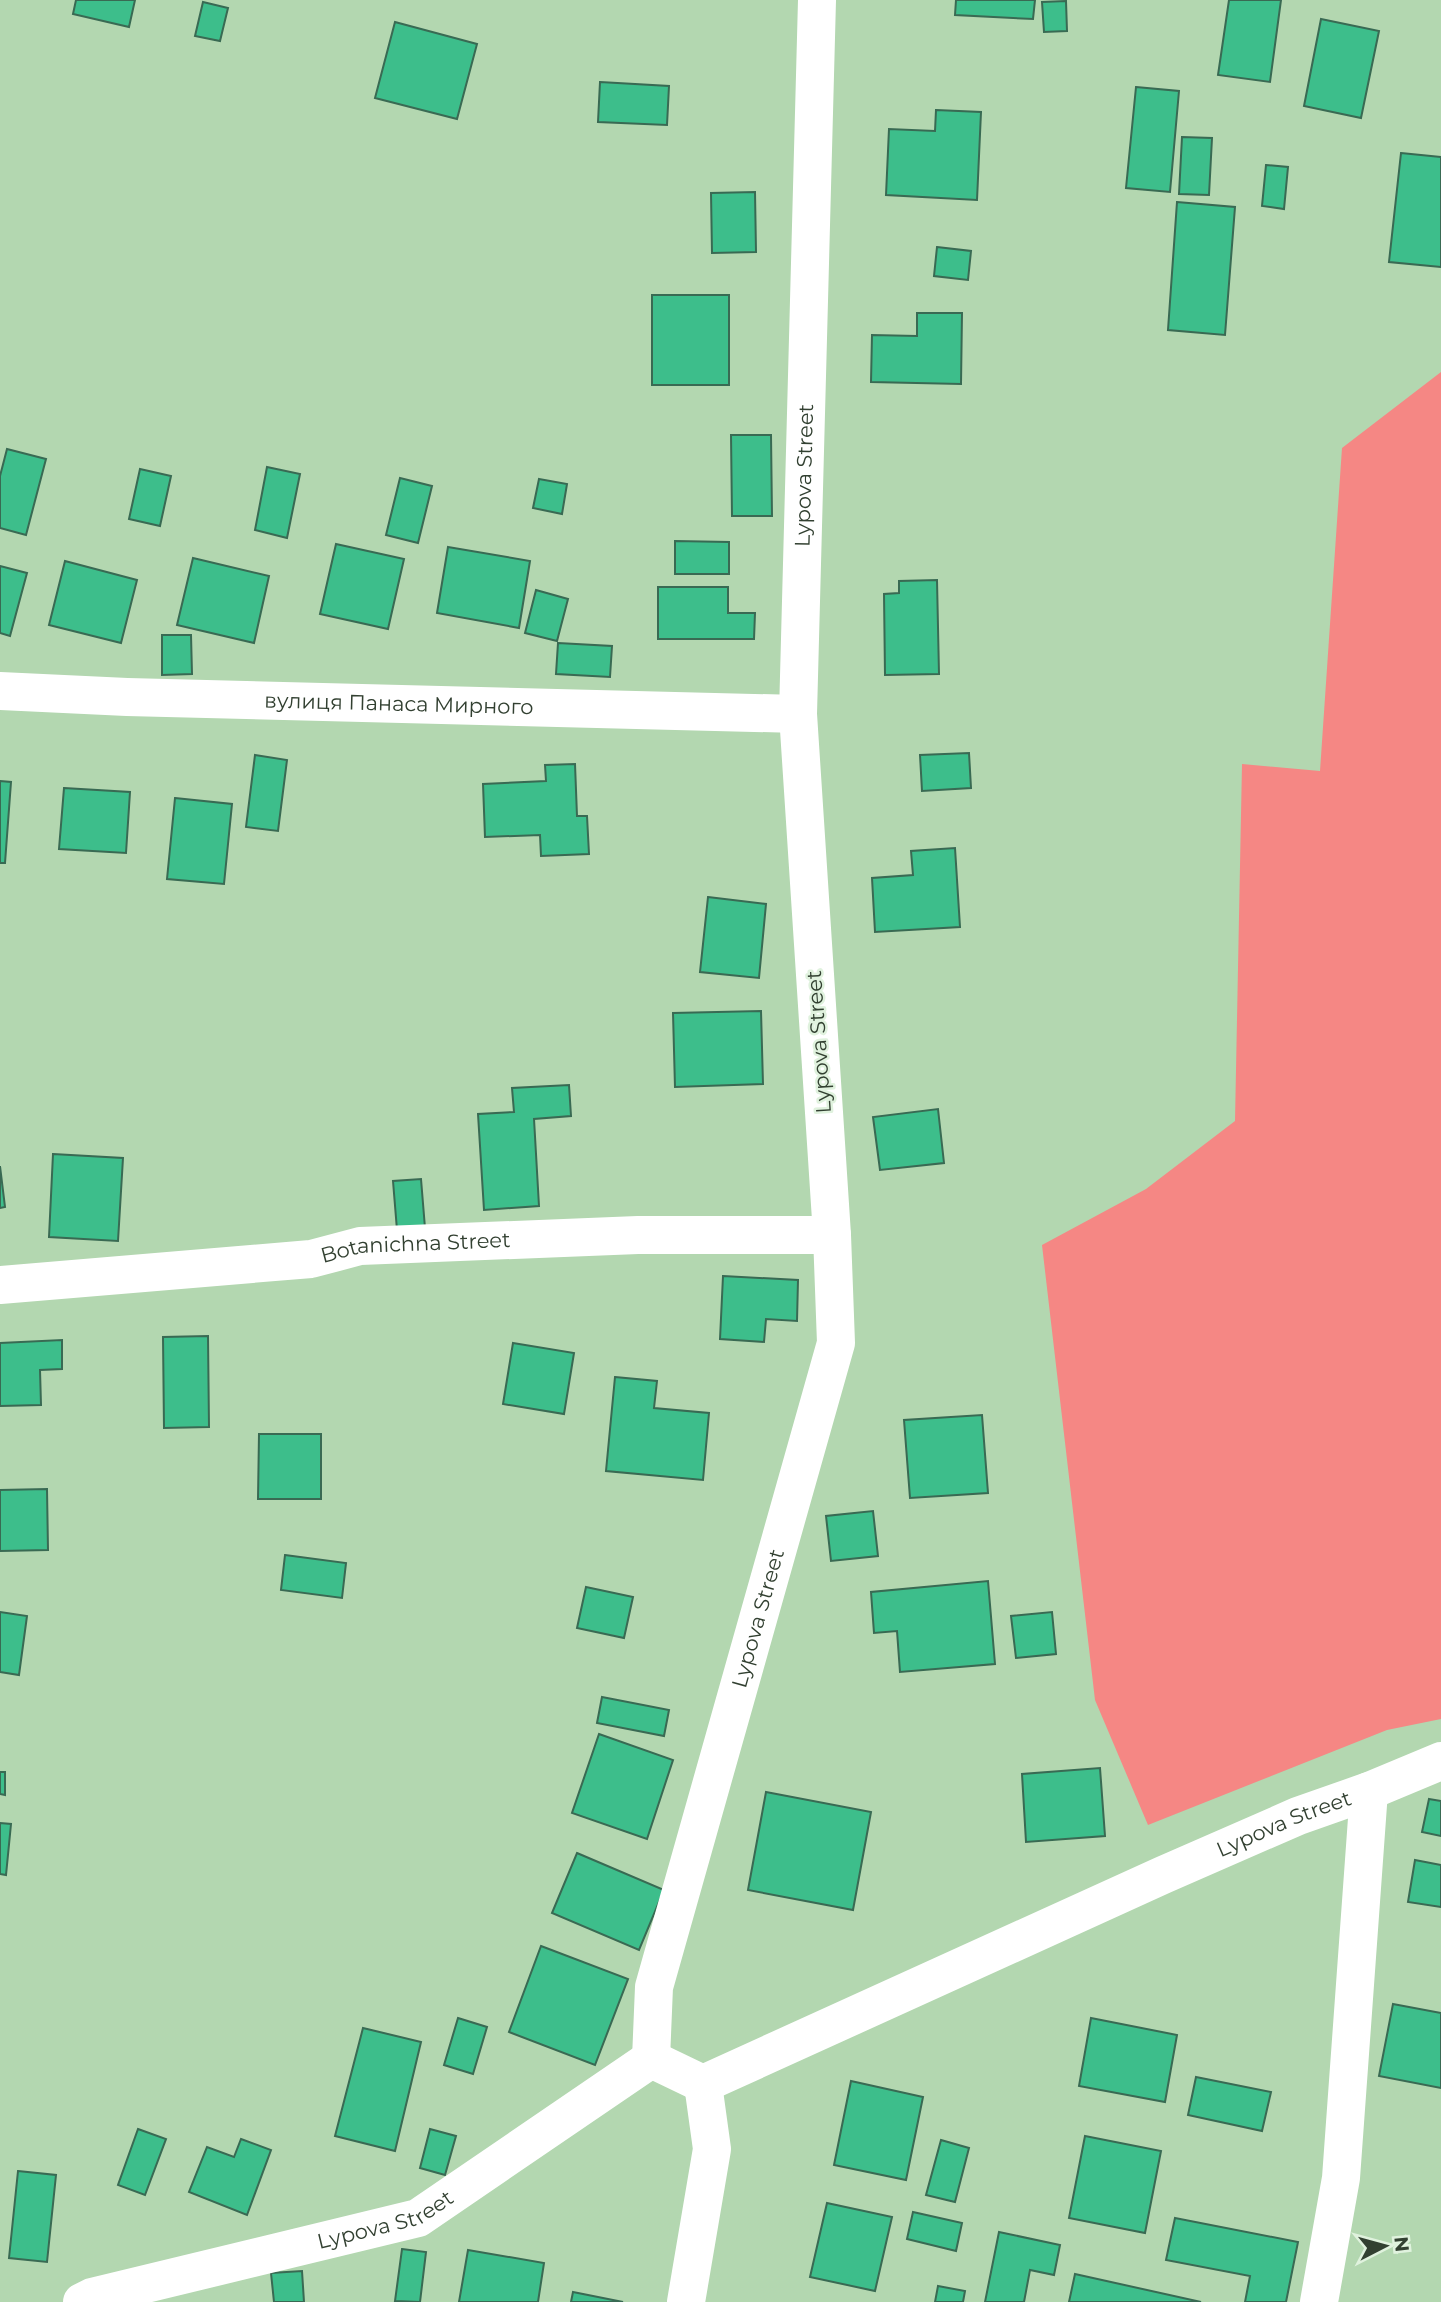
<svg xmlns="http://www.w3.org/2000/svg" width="1441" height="2302" viewBox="0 0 1441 2302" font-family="Montserrat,sans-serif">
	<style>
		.green { fill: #f58784 }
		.building { fill: #3dbe8b; stroke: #396a53; stroke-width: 2 }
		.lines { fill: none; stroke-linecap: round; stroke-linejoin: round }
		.minor { stroke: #fff; stroke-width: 38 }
		.labels { text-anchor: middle; stroke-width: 5; stroke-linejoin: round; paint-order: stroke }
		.street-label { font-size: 21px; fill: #324031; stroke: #e0f2de }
	</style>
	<rect width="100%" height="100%" fill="#b3d7b0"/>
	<path class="green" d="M 1441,372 L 1441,1719 L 1387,1730 L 1148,1825 L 1095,1700 L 1042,1245 L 1146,1189 L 1235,1121 L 1242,764 L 1320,771 L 1342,448 Z"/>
	<g class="building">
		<path d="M 76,0 L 135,0 L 129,27 L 73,14 Z"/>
		<path d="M 956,0 L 1035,0 L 1033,19 L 955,15 Z"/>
		<path d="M 1229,0 L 1281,0 L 1270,82 L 1218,75 Z"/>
		<path d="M 1066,1 L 1067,31 L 1044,32 L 1042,2 Z"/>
		<path d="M 203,2 L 228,8 L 220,41 L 195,36 Z"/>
		<path d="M 1321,19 L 1379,31 L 1361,118 L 1304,106 Z"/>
		<path d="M 395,22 L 477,44 L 457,119 L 375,98 Z"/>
		<path d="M 600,82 L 669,86 L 667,125 L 598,122 Z"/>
		<path d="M 1136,87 L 1179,91 L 1170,192 L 1126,188 Z"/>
		<path d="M 936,110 L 981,112 L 977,200 L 886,195 L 889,129 L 935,131 Z"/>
		<path d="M 1182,137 L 1212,138 L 1209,195 L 1179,194 Z"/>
		<path d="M 1401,153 L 1441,157 L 1441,267 L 1389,262 Z"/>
		<path d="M 1266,165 L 1288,167 L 1284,209 L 1262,206 Z"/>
		<path d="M 755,192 L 756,252 L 712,253 L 711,193 Z"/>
		<path d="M 1177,202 L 1235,207 L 1225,335 L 1168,330 Z"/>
		<path d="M 937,247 L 971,251 L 968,280 L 934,276 Z"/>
		<rect x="652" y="295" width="77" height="90"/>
		<path d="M 917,313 L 962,313 L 961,384 L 871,382 L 872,335 L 917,336 Z"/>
		<path d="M 731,435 L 771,435 L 772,516 L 732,516 Z"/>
		<path d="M 7,449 L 46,459 L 26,535 L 0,528 L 0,476 Z"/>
		<path d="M 267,467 L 300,474 L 287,538 L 255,530 Z"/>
		<path d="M 140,469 L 171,476 L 160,526 L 129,519 Z"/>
		<path d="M 400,478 L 432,486 L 418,543 L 386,535 Z"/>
		<path d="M 539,479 L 567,484 L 562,514 L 533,508 Z"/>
		<path d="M 675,541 L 729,542 L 729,574 L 675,574 Z"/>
		<path d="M 336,544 L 404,559 L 388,629 L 320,614 Z"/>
		<path d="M 448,547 L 530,561 L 519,628 L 437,613 Z"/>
		<path d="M 193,558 L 269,576 L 254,643 L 177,625 Z"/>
		<path d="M 65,561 L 137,580 L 121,643 L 49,625 Z"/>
		<path d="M 0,566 L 27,573 L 10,636 L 0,633 Z"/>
		<path d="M 937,580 L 939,674 L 885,675 L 884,594 L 899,593 L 899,581 Z"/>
		<path d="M 658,587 L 728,587 L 728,613 L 755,613 L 754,639 L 658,639 Z"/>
		<path d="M 536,590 L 568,599 L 557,641 L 525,633 Z"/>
		<path d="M 162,635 L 191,635 L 192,674 L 162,675 Z"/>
		<path d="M 558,643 L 612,646 L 610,677 L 556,674 Z"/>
		<path d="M 969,753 L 971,788 L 922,791 L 920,755 Z"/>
		<path d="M 255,755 L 287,760 L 278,831 L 246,827 Z"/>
		<path d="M 575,764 L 577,816 L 587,816 L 589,854 L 541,856 L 540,835 L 485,837 L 483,784 L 546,781 L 545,765 Z"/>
		<path d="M 0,781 L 11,782 L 5,863 L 0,863 Z"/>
		<path d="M 64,788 L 130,792 L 126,853 L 59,849 Z"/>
		<path d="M 175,798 L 232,804 L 224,884 L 167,879 Z"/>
		<path d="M 955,848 L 960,927 L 875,932 L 872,878 L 913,875 L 911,851 Z"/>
		<path d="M 708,897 L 766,904 L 759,978 L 700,972 Z"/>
		<path d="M 761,1011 L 763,1084 L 675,1087 L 673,1013 Z"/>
		<path d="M 569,1085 L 571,1116 L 534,1119 L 539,1206 L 484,1210 L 478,1114 L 514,1112 L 512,1088 Z"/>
		<path d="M 938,1109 L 944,1163 L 880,1170 L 873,1117 Z"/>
		<path d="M 53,1154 L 123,1158 L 118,1241 L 49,1237 Z"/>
		<path d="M 0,1166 L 5,1207 L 0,1208 Z"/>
		<path d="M 421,1179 L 425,1228 L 397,1230 L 393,1181 Z"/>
		<path d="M 723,1276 L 798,1280 L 797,1321 L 766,1319 L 764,1342 L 720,1339 Z"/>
		<path d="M 208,1336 L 209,1427 L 164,1428 L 163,1337 Z"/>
		<path d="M 62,1340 L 62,1369 L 40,1370 L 41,1405 L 0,1406 L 0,1343 Z"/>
		<path d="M 513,1343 L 574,1353 L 564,1414 L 503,1404 Z"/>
		<path d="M 615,1377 L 657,1381 L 654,1408 L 709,1413 L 703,1480 L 606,1471 Z"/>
		<path d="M 982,1415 L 988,1493 L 910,1498 L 904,1420 Z"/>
		<path d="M 259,1434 L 321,1434 L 321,1499 L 258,1499 Z"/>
		<path d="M 47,1489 L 48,1550 L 0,1551 L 0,1490 Z"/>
		<path d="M 873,1511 L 878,1556 L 831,1561 L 826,1516 Z"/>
		<path d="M 285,1555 L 346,1563 L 342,1598 L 281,1590 Z"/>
		<path d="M 988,1581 L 995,1664 L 900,1672 L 897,1631 L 874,1633 L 871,1592 Z"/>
		<path d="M 586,1587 L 633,1597 L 624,1638 L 577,1628 Z"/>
		<path d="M 0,1612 L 27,1616 L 19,1675 L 0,1672 Z"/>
		<path d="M 1052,1612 L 1056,1654 L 1016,1658 L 1011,1616 Z"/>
		<path d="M 602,1697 L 669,1710 L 664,1736 L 597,1723 Z"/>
		<path d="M 599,1734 L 673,1760 L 647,1839 L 572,1813 Z"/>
		<path d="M 1100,1768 L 1105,1836 L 1026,1842 L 1022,1774 Z"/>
		<path d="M 0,1772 L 5,1772 L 5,1795 L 0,1794 Z"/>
		<path d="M 766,1792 L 871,1812 L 853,1910 L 748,1890 Z"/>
		<path d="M 1429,1799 L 1441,1801 L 1441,1836 L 1422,1832 Z"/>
		<path d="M 0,1823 L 11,1824 L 6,1875 L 0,1874 Z"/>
		<path d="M 577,1853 L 664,1890 L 639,1950 L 552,1913 Z"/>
		<path d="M 1415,1860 L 1441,1865 L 1441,1907 L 1408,1902 Z"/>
		<path d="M 541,1946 L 628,1979 L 595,2065 L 509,2032 Z"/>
		<path d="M 1393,2004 L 1441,2013 L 1441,2088 L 1379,2076 Z"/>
		<path d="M 458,2018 L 487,2027 L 473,2074 L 444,2065 Z"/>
		<path d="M 1091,2018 L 1177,2035 L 1165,2102 L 1079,2086 Z"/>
		<path d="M 363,2028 L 421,2042 L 395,2151 L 335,2136 Z"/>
		<path d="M 1196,2077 L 1271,2092 L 1262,2131 L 1188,2115 Z"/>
		<path d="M 851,2081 L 923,2097 L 906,2180 L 834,2165 Z"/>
		<path d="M 138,2129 L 166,2139 L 145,2195 L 118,2185 Z"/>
		<path d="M 430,2129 L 456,2136 L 445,2175 L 420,2168 Z"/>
		<path d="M 1085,2136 L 1161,2151 L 1145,2233 L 1069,2218 Z"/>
		<path d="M 241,2139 L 271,2150 L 247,2215 L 189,2192 L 207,2147 L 234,2157 Z"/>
		<path d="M 941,2140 L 969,2148 L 955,2202 L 926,2195 Z"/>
		<path d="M 18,2171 L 56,2175 L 47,2262 L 9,2258 Z"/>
		<path d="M 827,2203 L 892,2217 L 875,2291 L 810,2277 Z"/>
		<path d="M 913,2212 L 962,2223 L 956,2251 L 907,2239 Z"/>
		<path d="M 1175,2218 L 1298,2242 L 1286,2302 L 1245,2302 L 1250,2276 L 1166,2260 Z"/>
		<path d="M 999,2232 L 1060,2245 L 1054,2275 L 1030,2270 L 1024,2302 L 985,2302 Z"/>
		<path d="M 402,2249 L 426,2252 L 420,2302 L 395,2301 Z"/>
		<path d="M 468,2250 L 544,2263 L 538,2302 L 459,2302 Z"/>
		<path d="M 302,2271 L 304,2302 L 274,2302 L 271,2273 Z"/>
		<path d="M 1075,2274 L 1201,2302 L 1069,2302 Z"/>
		<path d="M 938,2286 L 965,2291 L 963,2302 L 935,2302 Z"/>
		<path d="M 573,2292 L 623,2302 L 571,2302 Z"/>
	</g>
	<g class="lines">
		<g class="minor">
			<path id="s1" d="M 0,691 L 127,697 L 798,714"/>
			<path id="s2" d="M 0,1285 L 311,1259 L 360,1246 L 638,1235 L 832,1235"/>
			<path id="s3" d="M 651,2059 L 654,1987 L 836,1343 L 832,1235 L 798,714 L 817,0"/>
			<path id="s4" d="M 82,2302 L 92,2297 L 418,2218 L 651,2059 L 703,2084 L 1163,1875 L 1298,1816 L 1369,1791 L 1441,1761"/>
			<path d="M 686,2302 L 712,2149 L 703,2084"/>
			<path d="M 1319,2302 L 1341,2178 L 1369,1791"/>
		</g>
	</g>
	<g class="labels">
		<g class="street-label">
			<text dy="7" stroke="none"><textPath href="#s3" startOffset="1610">Lypova Street</textPath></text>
			<text dy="7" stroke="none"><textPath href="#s1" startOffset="399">вулиця Панаса Мирного</textPath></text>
			<text transform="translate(819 1042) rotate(-94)" y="7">Lypova Street</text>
			<text dy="7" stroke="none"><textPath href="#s2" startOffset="418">Botanichna Street</textPath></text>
			<text dy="7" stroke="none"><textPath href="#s3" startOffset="455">Lypova Street</textPath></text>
			<text dy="7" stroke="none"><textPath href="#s4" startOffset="1323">Lypova Street</textPath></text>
			<text dy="7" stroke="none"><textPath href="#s4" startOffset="315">Lypova Street</textPath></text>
		</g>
	</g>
	<g transform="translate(1385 2246) rotate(84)" stroke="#e0f2de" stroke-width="5" paint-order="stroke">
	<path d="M0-5L12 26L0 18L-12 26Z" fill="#324031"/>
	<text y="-10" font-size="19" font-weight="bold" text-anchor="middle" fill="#324031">N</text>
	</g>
</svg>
